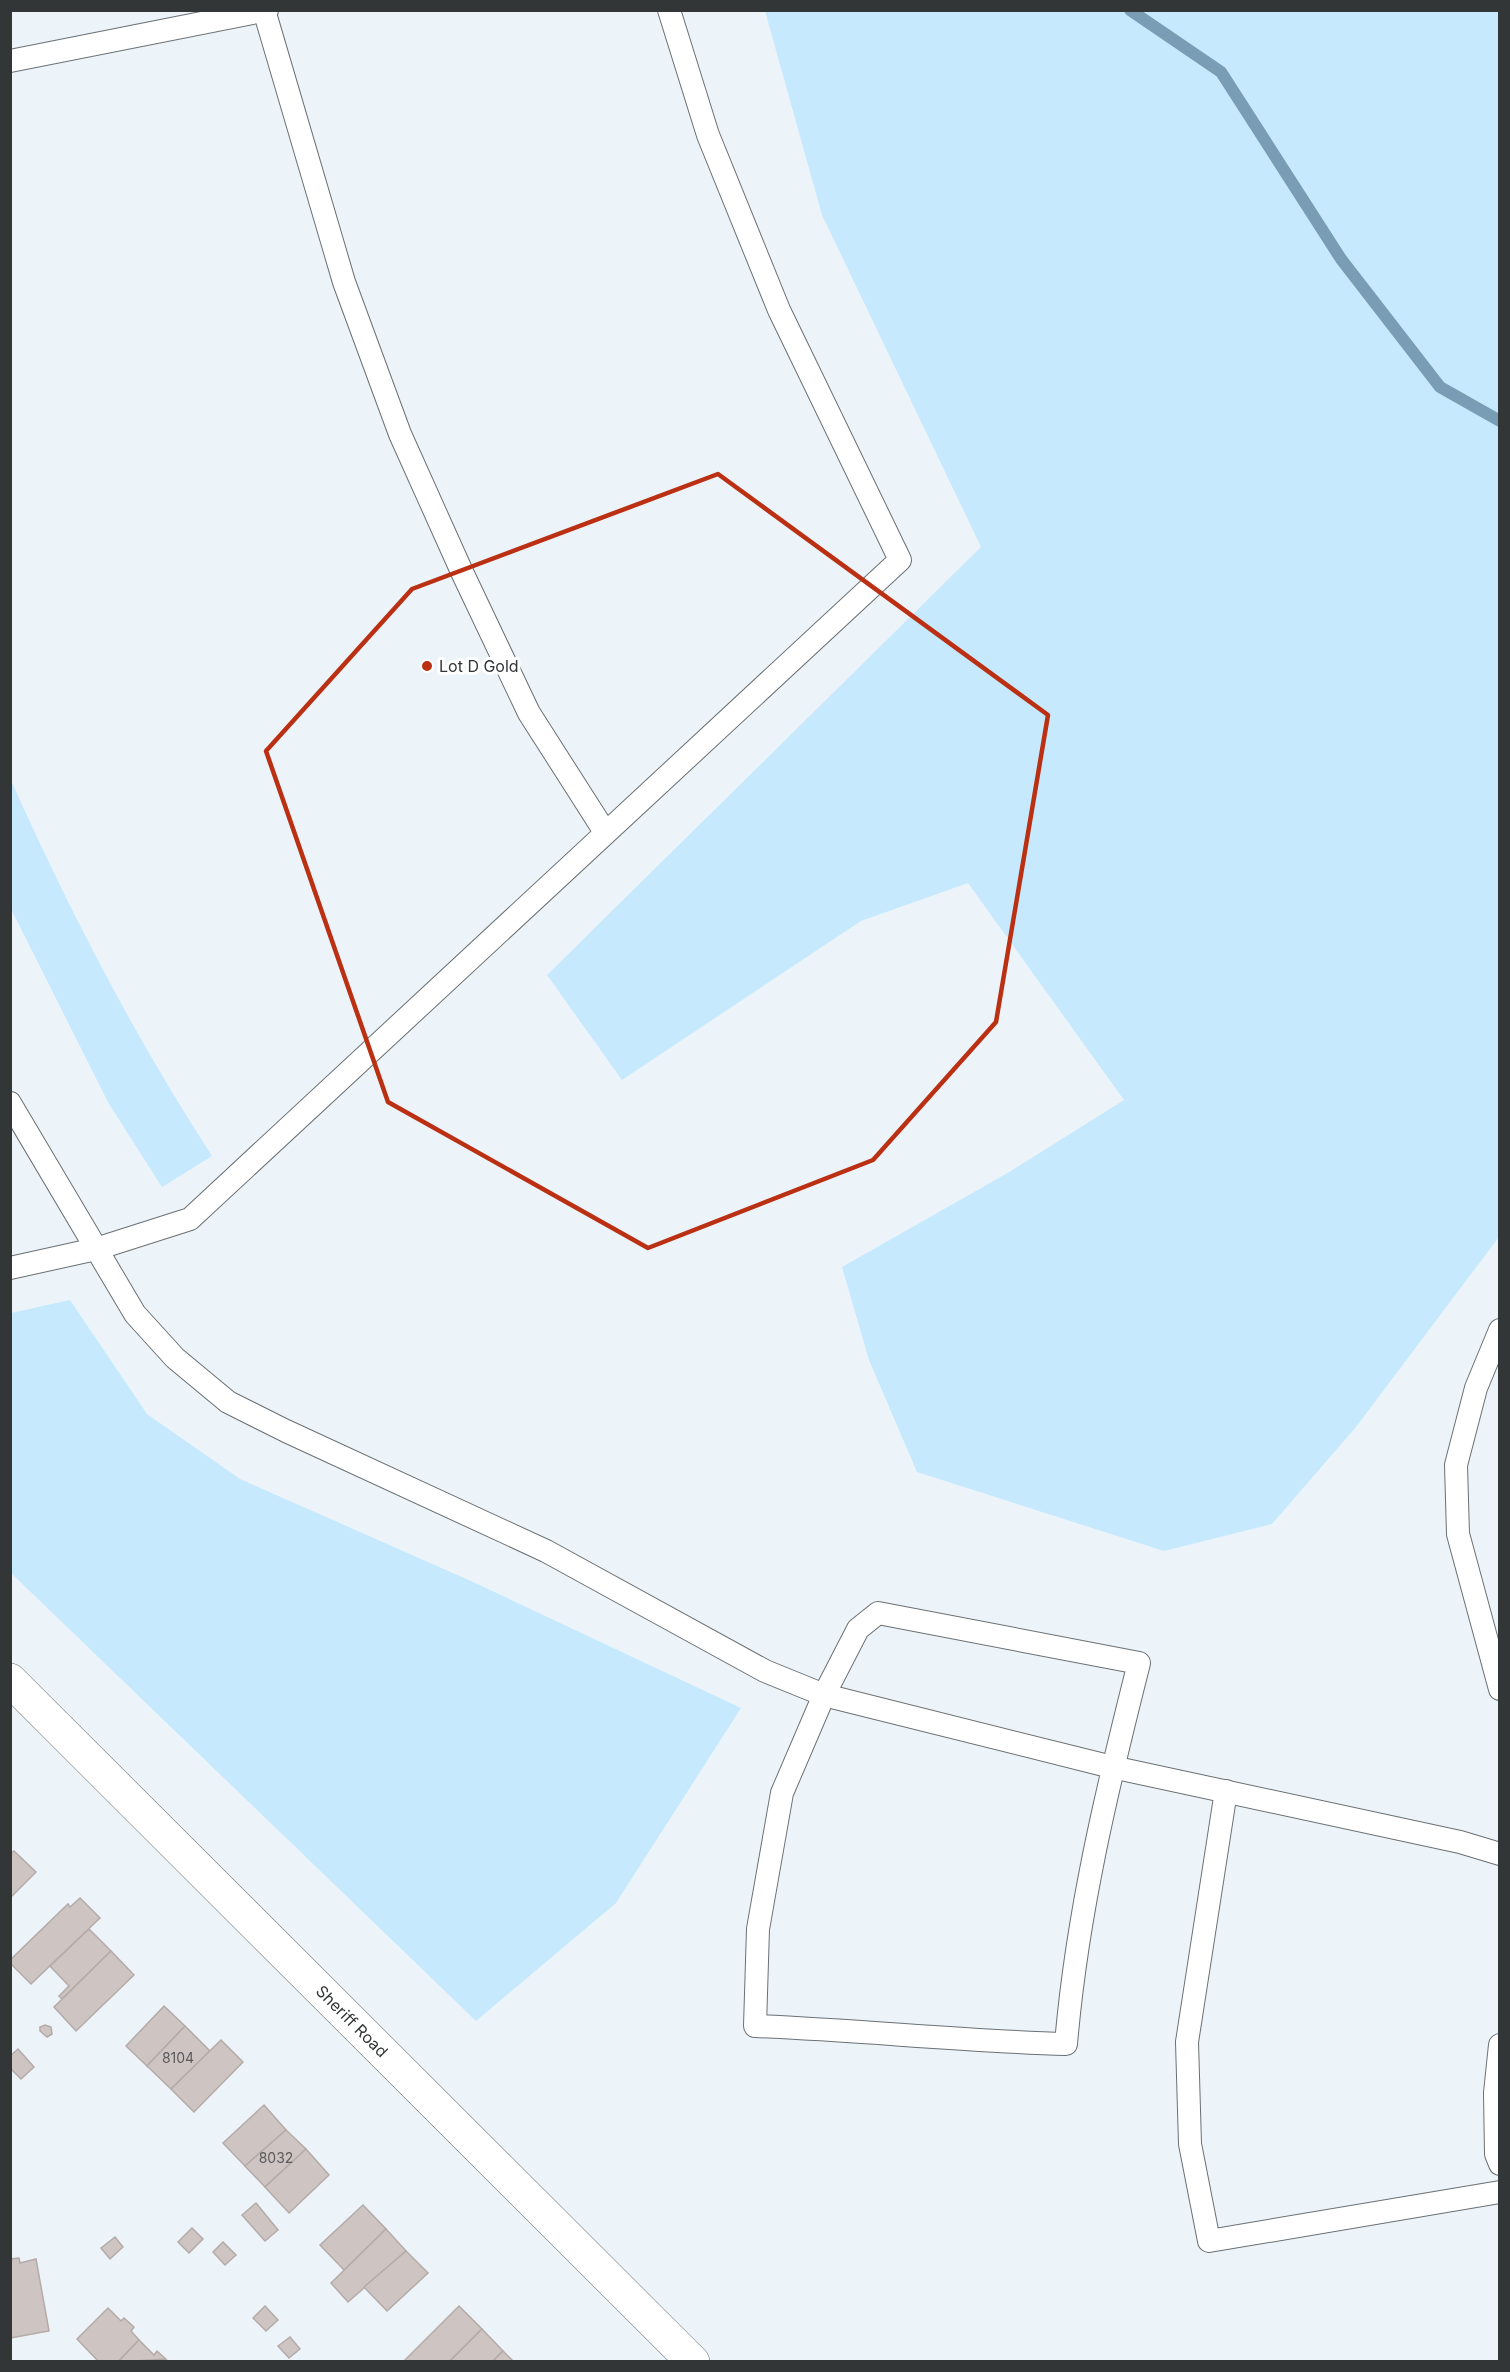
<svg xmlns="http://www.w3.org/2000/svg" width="1510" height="2372" viewBox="0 0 1510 2372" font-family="Inter,sans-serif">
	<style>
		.green { fill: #c7e9fe }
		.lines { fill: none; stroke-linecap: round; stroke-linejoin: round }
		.stream { stroke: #789db5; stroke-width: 12 }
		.building { fill: #cec5c3; stroke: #b4aba9; stroke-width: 1.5 }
		.service-casing { stroke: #6a7074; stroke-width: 24 }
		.secondary-casing { stroke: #6a7074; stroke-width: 34 }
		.service { stroke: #fff; stroke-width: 22 }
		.secondary { stroke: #fff; stroke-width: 33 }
		.marked { fill: none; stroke: #bb3013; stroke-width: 4.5; stroke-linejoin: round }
		.poi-dot { fill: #bb3013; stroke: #fff; stroke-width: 2 }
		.labels { text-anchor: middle; stroke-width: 6; stroke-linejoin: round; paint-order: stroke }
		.number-label { font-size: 14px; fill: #5a5a5a }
		.poi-label { font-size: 16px; fill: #333637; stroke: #fff; text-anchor: start }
		.street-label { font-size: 16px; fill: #333637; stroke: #fff }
	</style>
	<rect width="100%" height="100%" fill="#ecf4f9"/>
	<g class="green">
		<path d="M 765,11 L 1499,11 L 1499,1237 L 1356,1427 L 1272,1524 L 1164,1551 L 917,1472 L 869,1360 L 842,1267 L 1011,1171 L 1124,1100 L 968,883 L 861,921 L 622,1080 L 547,975 L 981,547 L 822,215 Z"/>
		<path d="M 10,778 C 68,908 134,1036 212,1156 L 162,1187 L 109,1104 L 11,909 Z"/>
		<path d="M 70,1300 L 147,1414 L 240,1479 L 471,1581 L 741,1708 L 616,1903 L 476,2021 L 11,1573 L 11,1313 Z"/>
	</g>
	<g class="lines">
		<path class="stream" d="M 1130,10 L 1221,72 L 1341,259 L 1440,387 L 1500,421"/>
	</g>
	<g class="building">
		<path d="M 14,1851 L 36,1872 L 10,1898 L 10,1854 Z"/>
		<path d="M 80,1898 L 100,1918 L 31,1984 L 10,1963 L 10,1960 L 68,1904 L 70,1907 Z"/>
		<path d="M 89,1929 L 111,1951 L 62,1999 L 59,1996 L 69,1986 L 50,1966 Z"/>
		<path d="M 111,1951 L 134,1975 L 76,2031 L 54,2007 Z"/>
		<path d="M 164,2006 L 185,2026 L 147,2066 L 126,2046 Z"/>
		<path d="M 45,2025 L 51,2027 L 52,2034 L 47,2037 L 40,2031 L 40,2027 Z"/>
		<path d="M 185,2026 L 210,2051 L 171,2089 L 147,2066 Z"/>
		<path d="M 221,2040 L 243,2062 L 194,2112 L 171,2089 Z"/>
		<path d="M 18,2049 L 34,2067 L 21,2079 L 10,2068 L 10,2056 Z"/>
		<path d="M 264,2105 L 286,2130 L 245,2166 L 223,2143 Z"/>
		<path d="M 286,2130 L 306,2149 L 265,2187 L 245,2166 Z"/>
		<path d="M 306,2149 L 329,2175 L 289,2213 L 265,2187 Z"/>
		<path d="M 256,2203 L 278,2230 L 265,2241 L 242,2215 Z"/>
		<path d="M 363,2205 L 386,2229 L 344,2270 L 320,2245 Z"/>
		<path d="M 192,2228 L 203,2239 L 189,2253 L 178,2242 Z"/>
		<path d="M 386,2229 L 406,2251 L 348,2302 L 331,2283 Z"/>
		<path d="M 115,2237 L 123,2247 L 110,2259 L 101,2248 Z"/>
		<path d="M 223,2242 L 236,2255 L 225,2265 L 213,2252 Z"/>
		<path d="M 406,2251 L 428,2273 L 387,2311 L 364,2287 Z"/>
		<path d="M 19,2258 L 20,2263 L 36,2259 L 49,2331 L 10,2338 L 10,2259 Z"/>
		<path d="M 265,2306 L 278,2320 L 266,2331 L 253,2318 Z"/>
		<path d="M 459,2306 L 482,2329 L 449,2362 L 403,2362 Z"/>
		<path d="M 108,2308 L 121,2321 L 124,2318 L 134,2327 L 131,2331 L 139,2340 L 118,2362 L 99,2362 L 77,2339 Z"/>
		<path d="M 482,2329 L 503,2351 L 492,2362 L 449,2362 Z"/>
		<path d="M 290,2337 L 300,2349 L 289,2358 L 278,2346 Z"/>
		<path d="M 139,2340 L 154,2355 L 157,2351 L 166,2359 L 118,2362 Z"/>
		<path d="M 503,2351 L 514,2362 L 492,2362 Z"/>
	</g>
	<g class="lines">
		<g class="service-casing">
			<g id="service">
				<path d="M 264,10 L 344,282 L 400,434 L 462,572 L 529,713 L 605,832"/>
				<path d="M 10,61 L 267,10"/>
				<path d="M 10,1103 L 135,1314 L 175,1358 L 228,1402 L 286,1431 L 546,1551 L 765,1671 L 824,1695 L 1112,1767 L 1460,1842 L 1500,1854"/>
				<path d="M 10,1268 L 96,1249 L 190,1219 L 900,560 L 779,310 L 708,135 L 669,10"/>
				<path d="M 1500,1330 L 1476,1388 L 1456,1465 L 1458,1534 L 1500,1689"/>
				<path d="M 878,1613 L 1139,1663 C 1107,1789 1077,1914 1066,2044 C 962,2041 859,2030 755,2026 L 758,1929 L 782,1793 L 824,1695 L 858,1629 Z"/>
				<path d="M 1226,1791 L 1187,2042 L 1190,2144 L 1209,2241 L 1500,2192"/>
				<path d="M 1500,2045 L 1495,2093 L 1496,2154 L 1500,2164"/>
			</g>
		</g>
		<g class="secondary-casing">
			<path id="secondary" d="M 10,1680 L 693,2362"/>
		</g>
		<use href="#service" class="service"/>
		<use href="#secondary" class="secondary"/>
	</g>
	<path class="marked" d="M 718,474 L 1048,715 L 996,1022 L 873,1160 L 648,1248 L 388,1102 L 266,751 L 412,589 Z"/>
	<circle class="poi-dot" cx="427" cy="666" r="6"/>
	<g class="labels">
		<g class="number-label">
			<text x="178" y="2063">8104</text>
			<text x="276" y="2163">8032</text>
		</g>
		<g class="poi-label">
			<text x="439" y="672">Lot D Gold</text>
		</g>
		<g class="street-label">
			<text transform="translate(352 2021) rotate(45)" y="6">Sheriff Road</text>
		</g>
	</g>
	<rect width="1510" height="2372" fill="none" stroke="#333637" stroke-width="24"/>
</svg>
